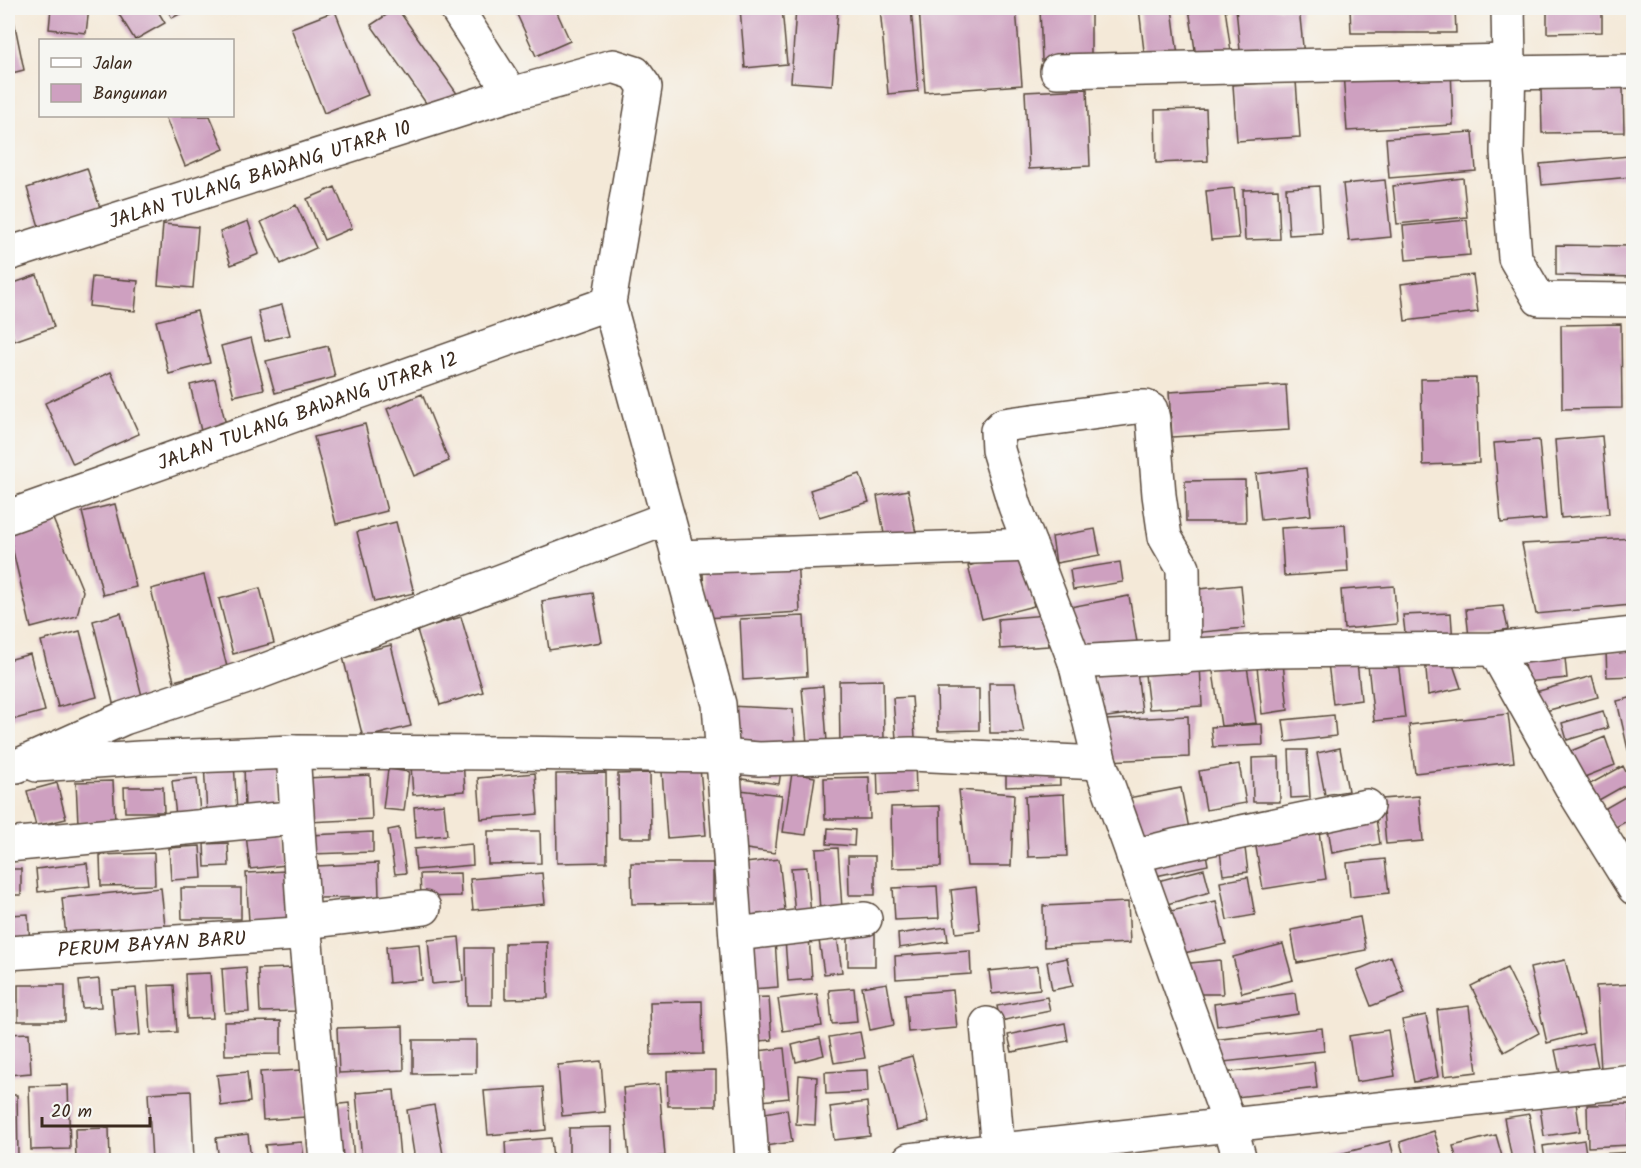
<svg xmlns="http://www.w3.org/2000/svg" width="1641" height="1168" font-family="Kalam,sans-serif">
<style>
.building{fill:#cea0c0}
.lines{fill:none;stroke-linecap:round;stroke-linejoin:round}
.minor-casing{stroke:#57473a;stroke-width:36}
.minor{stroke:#fff;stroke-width:33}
.labels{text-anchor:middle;stroke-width:4.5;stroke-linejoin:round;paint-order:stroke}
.street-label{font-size:20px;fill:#3b2a1e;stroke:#f6f6f2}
</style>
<rect width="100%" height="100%" fill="#f6f6f2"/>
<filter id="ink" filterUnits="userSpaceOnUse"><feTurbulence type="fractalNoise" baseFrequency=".0167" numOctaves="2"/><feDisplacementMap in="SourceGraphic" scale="12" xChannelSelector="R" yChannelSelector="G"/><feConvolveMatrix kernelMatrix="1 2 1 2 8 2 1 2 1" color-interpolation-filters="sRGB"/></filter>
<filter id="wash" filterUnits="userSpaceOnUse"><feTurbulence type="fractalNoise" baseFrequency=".008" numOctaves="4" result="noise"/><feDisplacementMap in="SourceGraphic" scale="24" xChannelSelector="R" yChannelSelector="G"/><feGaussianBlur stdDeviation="1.35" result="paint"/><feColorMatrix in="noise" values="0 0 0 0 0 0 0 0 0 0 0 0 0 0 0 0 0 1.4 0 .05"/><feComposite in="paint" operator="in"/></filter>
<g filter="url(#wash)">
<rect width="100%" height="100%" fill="#f4e9d8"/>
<g id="blocks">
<!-- building -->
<path class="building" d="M51,8H89L86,33L49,29Z
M115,8H156L165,23L135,40Z
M166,8H191L172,18Z
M397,8L458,95L433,113L371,25Z
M514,8H555L570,41L536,56Z
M740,8H782L787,64L745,68Z
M796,8H838L832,85L791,82Z
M880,8H911L918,91L888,94Z
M919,8H1016L1022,85L925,92Z
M1040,8H1091V59L1073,62L1042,61Z
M1139,8H1172L1178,56L1145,60Z
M1189,8H1225L1231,52L1196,57Z
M1236,8H1299L1304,56L1241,61Z
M1350,8H1455L1456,33H1351Z
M1547,8H1602V32L1547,33Z
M12,11L24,70L8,74V12Z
M335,11L368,95L324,113L291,28Z
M1451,67L1453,125L1347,131L1343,72Z
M1296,81L1300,137L1237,141L1233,85Z
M1623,87L1624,132L1542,133L1541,89Z
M1087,89L1090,166L1029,169L1025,92Z
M1206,109L1208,161L1156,163L1155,110Z
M165,116H210L224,149L185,166Z
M1473,132L1476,171L1389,178L1386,138Z
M1629,156L1631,177L1542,185L1540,164Z
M87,168L102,214L41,233L27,188Z
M1463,178L1467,217L1397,224L1393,186Z
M1385,180L1391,237L1349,241L1343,184Z
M1319,186L1322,233L1289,235L1286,188Z
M335,187L352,228L324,240L307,199Z
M1234,188L1239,238L1211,240L1206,191Z
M1278,189L1280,239L1245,240L1243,190Z
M296,205L316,248L281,264L261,222Z
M1467,220L1470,255L1406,260L1403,226Z
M248,221L259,254L231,265L220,232Z
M163,224L198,227L193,288L158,285Z
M1556,245L1634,246V277L1556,275Z
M37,275L54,327L14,341L8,323V285Z
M1473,275L1478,312L1405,321L1401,284Z
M92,277L138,281L135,311L89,306Z
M282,305L290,335L265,341L258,311Z
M197,311L210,363L169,374L156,321Z
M1621,324L1622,408L1562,409L1561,325Z
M251,338L264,389L234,396L221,346Z
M328,346L335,377L275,393L266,361Z
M111,372L139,434L73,464L45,403Z
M1476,378L1479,463L1423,465L1421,379Z
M215,379L226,425L201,431L190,385Z
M1286,385L1289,430L1172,437L1169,392Z
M422,394L449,461L414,476L387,409Z
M365,424L387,511L336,524L314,437Z
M1602,436L1609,514L1561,518L1555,440Z
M1539,440L1546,519L1501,523L1494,443Z
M1306,468L1311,515L1261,520L1256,474Z
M860,474L869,502L819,517L810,490Z
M1245,480L1246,522H1186L1185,481Z
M908,490L916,534L885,539L877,496Z
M115,504L136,587L103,595L82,512Z
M53,519L83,591L77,616L31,628L8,530Z
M396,522L414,593L374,602L357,532Z
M1345,525L1348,572L1284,576L1281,528Z
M1095,529L1100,555L1056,563L1052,537Z
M1634,538L1631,605L1536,614L1522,544Z
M1021,552L1034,606L982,619L968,566Z
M797,555L800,612L706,618L702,560Z
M1120,562L1123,582L1073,590L1070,570Z
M204,575L227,667L174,681L151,589Z
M1241,585L1245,628L1192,633L1188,590Z
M1394,586L1397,624L1344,629L1341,590Z
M260,588L274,643L233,654L219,599Z
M8,591L14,612L8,614Z
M593,593L602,642L549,650L542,601Z
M1129,596L1137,642L1073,649L1070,607Z
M1503,606L1508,629L1469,637L1466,609Z
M121,613L143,700L114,707L93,621Z
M1451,613L1453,644L1406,641L1403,615Z
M1046,615L1049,646L1000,649L998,619Z
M804,616L807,676L743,680L740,619Z
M461,617L483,692L440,705L417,630Z
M80,631L97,697L58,707L41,641Z
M391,645L411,726L363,738L343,657Z
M1564,648L1567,678L1526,682L1523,651Z
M1634,650V676L1607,677L1606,651Z
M1356,652L1361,700L1333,704L1327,655Z
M1449,653L1461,688L1428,695L1425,656Z
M30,654L45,711L8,721V660Z
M1245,654L1256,723L1221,726L1211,658Z
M1282,654L1288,710L1262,714L1256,657Z
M1398,661L1405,718L1374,721L1368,665Z
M1136,663L1142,712L1101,718L1094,671Z
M1200,664L1202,706L1149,709L1144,666Z
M1592,676L1598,697L1538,713L1532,693Z
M883,680L884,743L840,744L839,681Z
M989,683H1015L1024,733H990Z
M823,686L827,742L807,743L802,688Z
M937,689H979V730L938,731Z
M912,697L915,737L896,739L893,698Z
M1634,697V749L1628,750L1617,701Z
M728,706L793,709L796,748H728Z
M1603,711L1608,728L1567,740L1562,723Z
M1508,714L1514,762L1415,773L1409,725Z
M1334,715L1336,736L1286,742L1283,720Z
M1188,716L1189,757L1108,761L1106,720Z
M1262,724L1263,745L1213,747L1211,727Z
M1605,737L1615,765L1582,778L1571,751Z
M1340,748L1348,791L1325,795L1317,753Z
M1289,750H1307L1310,797L1291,798Z
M1279,757L1280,802H1253L1252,758Z
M279,759L280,812H245L244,760Z
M463,760L465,791L413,795L411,765Z
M915,761L916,792L878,795L877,762Z
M234,763L237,811L207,813L204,765Z
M1059,763L1060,785L1006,787V765Z
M737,764L781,770L779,784L735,778Z
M1239,764L1246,803L1206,810L1199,771Z
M1623,766L1631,782L1599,800L1590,784Z
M700,768L706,835L667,838L662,772Z
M388,769L409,772L404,811L383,809Z
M535,773L538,814L481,819L478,778Z
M606,773L607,862L557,863L556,774Z
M650,773L651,838H619L618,774Z
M792,773L815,777L806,835L783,832Z
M370,775L372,819L308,822L306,778Z
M869,777L870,819H825L824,778Z
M197,778L200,813L176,816L172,781Z
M113,781L115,821L78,823L76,782Z
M57,783L66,819L36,826L27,791Z
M124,787H163L164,812H125Z
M1181,788L1190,834L1136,844L1128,798Z
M740,790L782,795L775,853L733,847Z
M959,790L1014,794L1011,866H967Z
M1632,793L1634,817L1614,828L1604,809Z
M1064,794L1067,856L1028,857L1025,796Z
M1419,796L1423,841L1386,844L1382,799Z
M444,804L447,835L416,838L414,807Z
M940,806L941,867L892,868L891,807Z
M1375,813L1380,844L1332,853L1327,821Z
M1318,825L1326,879L1263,889L1254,835Z
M399,828L406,873L395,874L388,830Z
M828,828L855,830L854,846L827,844Z
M282,831L286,865L250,869L246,835Z
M488,831H540L541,863L488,864Z
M373,832V852L310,854V835Z
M1244,840L1248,872L1223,875L1219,843Z
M228,843L229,866L205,867L204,844Z
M472,844L473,865L416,870L414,849Z
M200,846L202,878L171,880L169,848Z
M838,848L842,909L820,911L816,849Z
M1205,848L1208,865L1151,877L1147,859Z
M154,853L155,885L101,886L100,855Z
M848,856H875V895H849Z
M779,859L785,911L743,916L737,864Z
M1385,859L1389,893L1350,897L1347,863Z
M87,863L90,886L38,892L36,869Z
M378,863L379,897L319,898L317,866Z
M631,863H713V903L632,904Z
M807,867L811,915L795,917L791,868Z
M8,869H21V895H8Z
M1204,869L1210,892L1160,906L1154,882Z
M287,871L289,918L249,921L246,873Z
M460,873L461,896L421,897L420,874Z
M542,873L545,904L473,910L470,879Z
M1248,877L1255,915L1227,920L1220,882Z
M937,886L939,918L895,920L893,888Z
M976,887L980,930L956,933L951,890Z
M161,888L165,926L66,936L62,898Z
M181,888H241V919H182Z
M1216,901L1226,944L1179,954L1171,911Z
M1128,902L1130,943L1044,947L1043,906Z
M28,914L30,944L8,946V915Z
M1360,917L1366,950L1297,963L1291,930Z
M848,925H875V966H848Z
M946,927L948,941L899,948L898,934Z
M459,937L463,981L432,984L428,940Z
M809,937L812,979L788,981L785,939Z
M837,937L842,972L824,974L819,940Z
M775,939L778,987L751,989L748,940Z
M547,942L548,998L505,999V943Z
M419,944L422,980L389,983L386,947Z
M1283,944L1293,980L1242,993L1233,957Z
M466,948H492V1005H467Z
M970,951L971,974L896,979L895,956Z
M1391,956L1405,993L1371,1006L1357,970Z
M1067,958L1073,986L1052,990L1047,962Z
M1220,960L1223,994H1193L1181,964Z
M1565,960L1584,1033L1547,1043L1530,968Z
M1038,966L1040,989L992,994L989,971Z
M246,967L249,1012L225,1013L222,969Z
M293,968L295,1011L260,1012L258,969Z
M1507,968L1539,1033L1504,1052L1471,986Z
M210,973L213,1018L187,1019L185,974Z
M99,979L101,1007L82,1008L79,981Z
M887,983L894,1025L870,1030L862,987Z
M1634,984V1068L1601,1070L1596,986Z
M18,985H65V1021H18Z
M174,985L177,1032L151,1033L148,986Z
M136,988L140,1035L116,1037L112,990Z
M854,988L857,1022L832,1024L829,990Z
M953,990L957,1028L908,1032L905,994Z
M1295,993L1298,1014L1217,1026L1214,1004Z
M817,994L822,1026L783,1031L778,999Z
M769,997L772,1040L746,1042L743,998Z
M1047,997L1050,1011L1000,1021L997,1006Z
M702,1001L703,1054L651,1055L650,1002Z
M1469,1006L1477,1072L1444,1076L1437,1010Z
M1426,1015L1438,1077L1414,1082L1402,1020Z
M281,1021V1054L225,1055L224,1022Z
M1065,1023L1068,1041L1012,1052L1008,1035Z
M403,1026L404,1070L339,1073L337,1028Z
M1322,1028L1324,1051L1214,1063L1212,1040Z
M1388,1030L1395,1076L1356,1082L1349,1036Z
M860,1032L865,1058L834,1063L829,1037Z
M29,1033L31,1073L8,1075V1034Z
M820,1038L824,1055L796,1062L792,1045Z
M413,1040H476V1073L413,1074Z
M1593,1043L1598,1067L1560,1074L1555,1050Z
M784,1048L789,1098L762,1101L757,1051Z
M912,1056L929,1122L896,1130L880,1065Z
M601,1061L605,1112L562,1116L558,1065Z
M1314,1062L1317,1088L1227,1098L1224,1073Z
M303,1070L305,1117L263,1120L260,1072Z
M716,1070V1106H668L667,1071Z
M867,1070L868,1092L826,1094L825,1072Z
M247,1072L250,1102L221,1106L217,1075Z
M799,1075L817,1077L815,1125L796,1124Z
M659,1084L665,1156L629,1159L623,1088Z
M68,1085L70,1149L31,1150L29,1086Z
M543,1087L546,1130L488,1135L484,1091Z
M394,1090L400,1158L362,1160L356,1093Z
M191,1091L194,1160H152L148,1093Z
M8,1095H17L18,1157H8Z
M867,1102L870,1136L834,1140L830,1107Z
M1576,1102L1580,1131L1544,1136L1540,1107Z
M349,1103L354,1160H337L332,1105Z
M1630,1104L1631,1145L1588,1147L1587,1105Z
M434,1105L444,1160H415L407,1110Z
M787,1109L792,1142L765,1146L759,1114Z
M1529,1114L1537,1160H1512L1504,1118Z
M612,1127V1160H569V1128Z
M109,1128L110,1160H76L75,1129Z
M1434,1131L1443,1160H1405L1400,1142Z
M248,1134L251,1160H219L216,1138Z
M1496,1135L1503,1160H1457L1453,1146Z
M551,1138L553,1160H506L505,1142Z
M1584,1140L1587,1160H1545L1543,1146Z
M1390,1141L1395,1160H1329L1328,1157Z
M302,1142L304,1160H267L265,1145Z
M1634,1152V1160H1599V1154Z"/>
</g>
</g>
<g filter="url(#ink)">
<use href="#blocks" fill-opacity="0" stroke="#57473a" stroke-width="1.5"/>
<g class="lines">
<defs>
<g id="minor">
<path d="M456,8L511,94"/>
<path d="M1508,8L1509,61L1507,153L1515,258L1539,299L1634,300"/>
<path d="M1057,71L1509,61"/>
<path d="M1509,73L1634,71"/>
<path id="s1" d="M8,254L511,94L613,66L635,73L645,87L609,303L668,518L244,678L124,718L17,766"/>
<path id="s2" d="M8,517L609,303"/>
<path d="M668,518L719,704L752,1160"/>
<path d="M678,557L1030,545"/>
<path d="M1494,649L1573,790L1634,888"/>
<path d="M1184,657L1183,568L1165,537L1159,495L1153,419L1151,410L1146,407H1136L1003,425L997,431L998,450L1015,506L1075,662L1100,763L1230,1125L1240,1160"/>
<path d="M1075,662L1266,651L1494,649L1634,634"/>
<path d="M37,765L140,758L293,752"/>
<path d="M8,845L290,818"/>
<path d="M1133,856L1174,846L1367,806"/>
<path d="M304,922L424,908"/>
<path d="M736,934L865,919"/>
<path id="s3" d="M8,953L297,934"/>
<path d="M987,1024L998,1151"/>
<path d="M326,1160L304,922L293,752L508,753L721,756L759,759L911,754L1100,763"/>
<path d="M909,1160L1634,1081"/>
</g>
</defs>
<!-- minor casing -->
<use href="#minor" class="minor-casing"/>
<!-- minor -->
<use href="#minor" class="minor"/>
</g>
</g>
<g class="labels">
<!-- street labels -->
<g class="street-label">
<text dy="7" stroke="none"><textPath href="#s1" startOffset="264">JALAN TULANG BAWANG UTARA 10</textPath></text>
<text dy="7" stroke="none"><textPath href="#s2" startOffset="318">JALAN TULANG BAWANG UTARA 12</textPath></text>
<text dy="7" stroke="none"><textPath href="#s3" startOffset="144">PERUM BAYAN BARU</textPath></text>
</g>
</g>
<!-- margin -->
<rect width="1641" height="1168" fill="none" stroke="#f6f6f2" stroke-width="30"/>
<!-- legend -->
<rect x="39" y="39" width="195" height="78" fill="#f6f6f2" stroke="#aba49d" stroke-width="1.5"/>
<rect x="51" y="58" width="30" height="9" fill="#ffffff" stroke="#aba49d" stroke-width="1.5"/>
<text x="93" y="69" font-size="18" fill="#3b2a1e">Jalan</text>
<rect x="51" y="84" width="30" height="18" fill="#cea0c0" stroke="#aba49d" stroke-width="1.5"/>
<text x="93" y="99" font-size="18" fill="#3b2a1e">Bangunan</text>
<!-- scale -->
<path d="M42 1117v9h108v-9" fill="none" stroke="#3b2a1e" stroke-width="3"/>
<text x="51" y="1117" font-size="18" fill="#3b2a1e" stroke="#f6f6f2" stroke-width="4.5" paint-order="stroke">20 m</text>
</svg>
